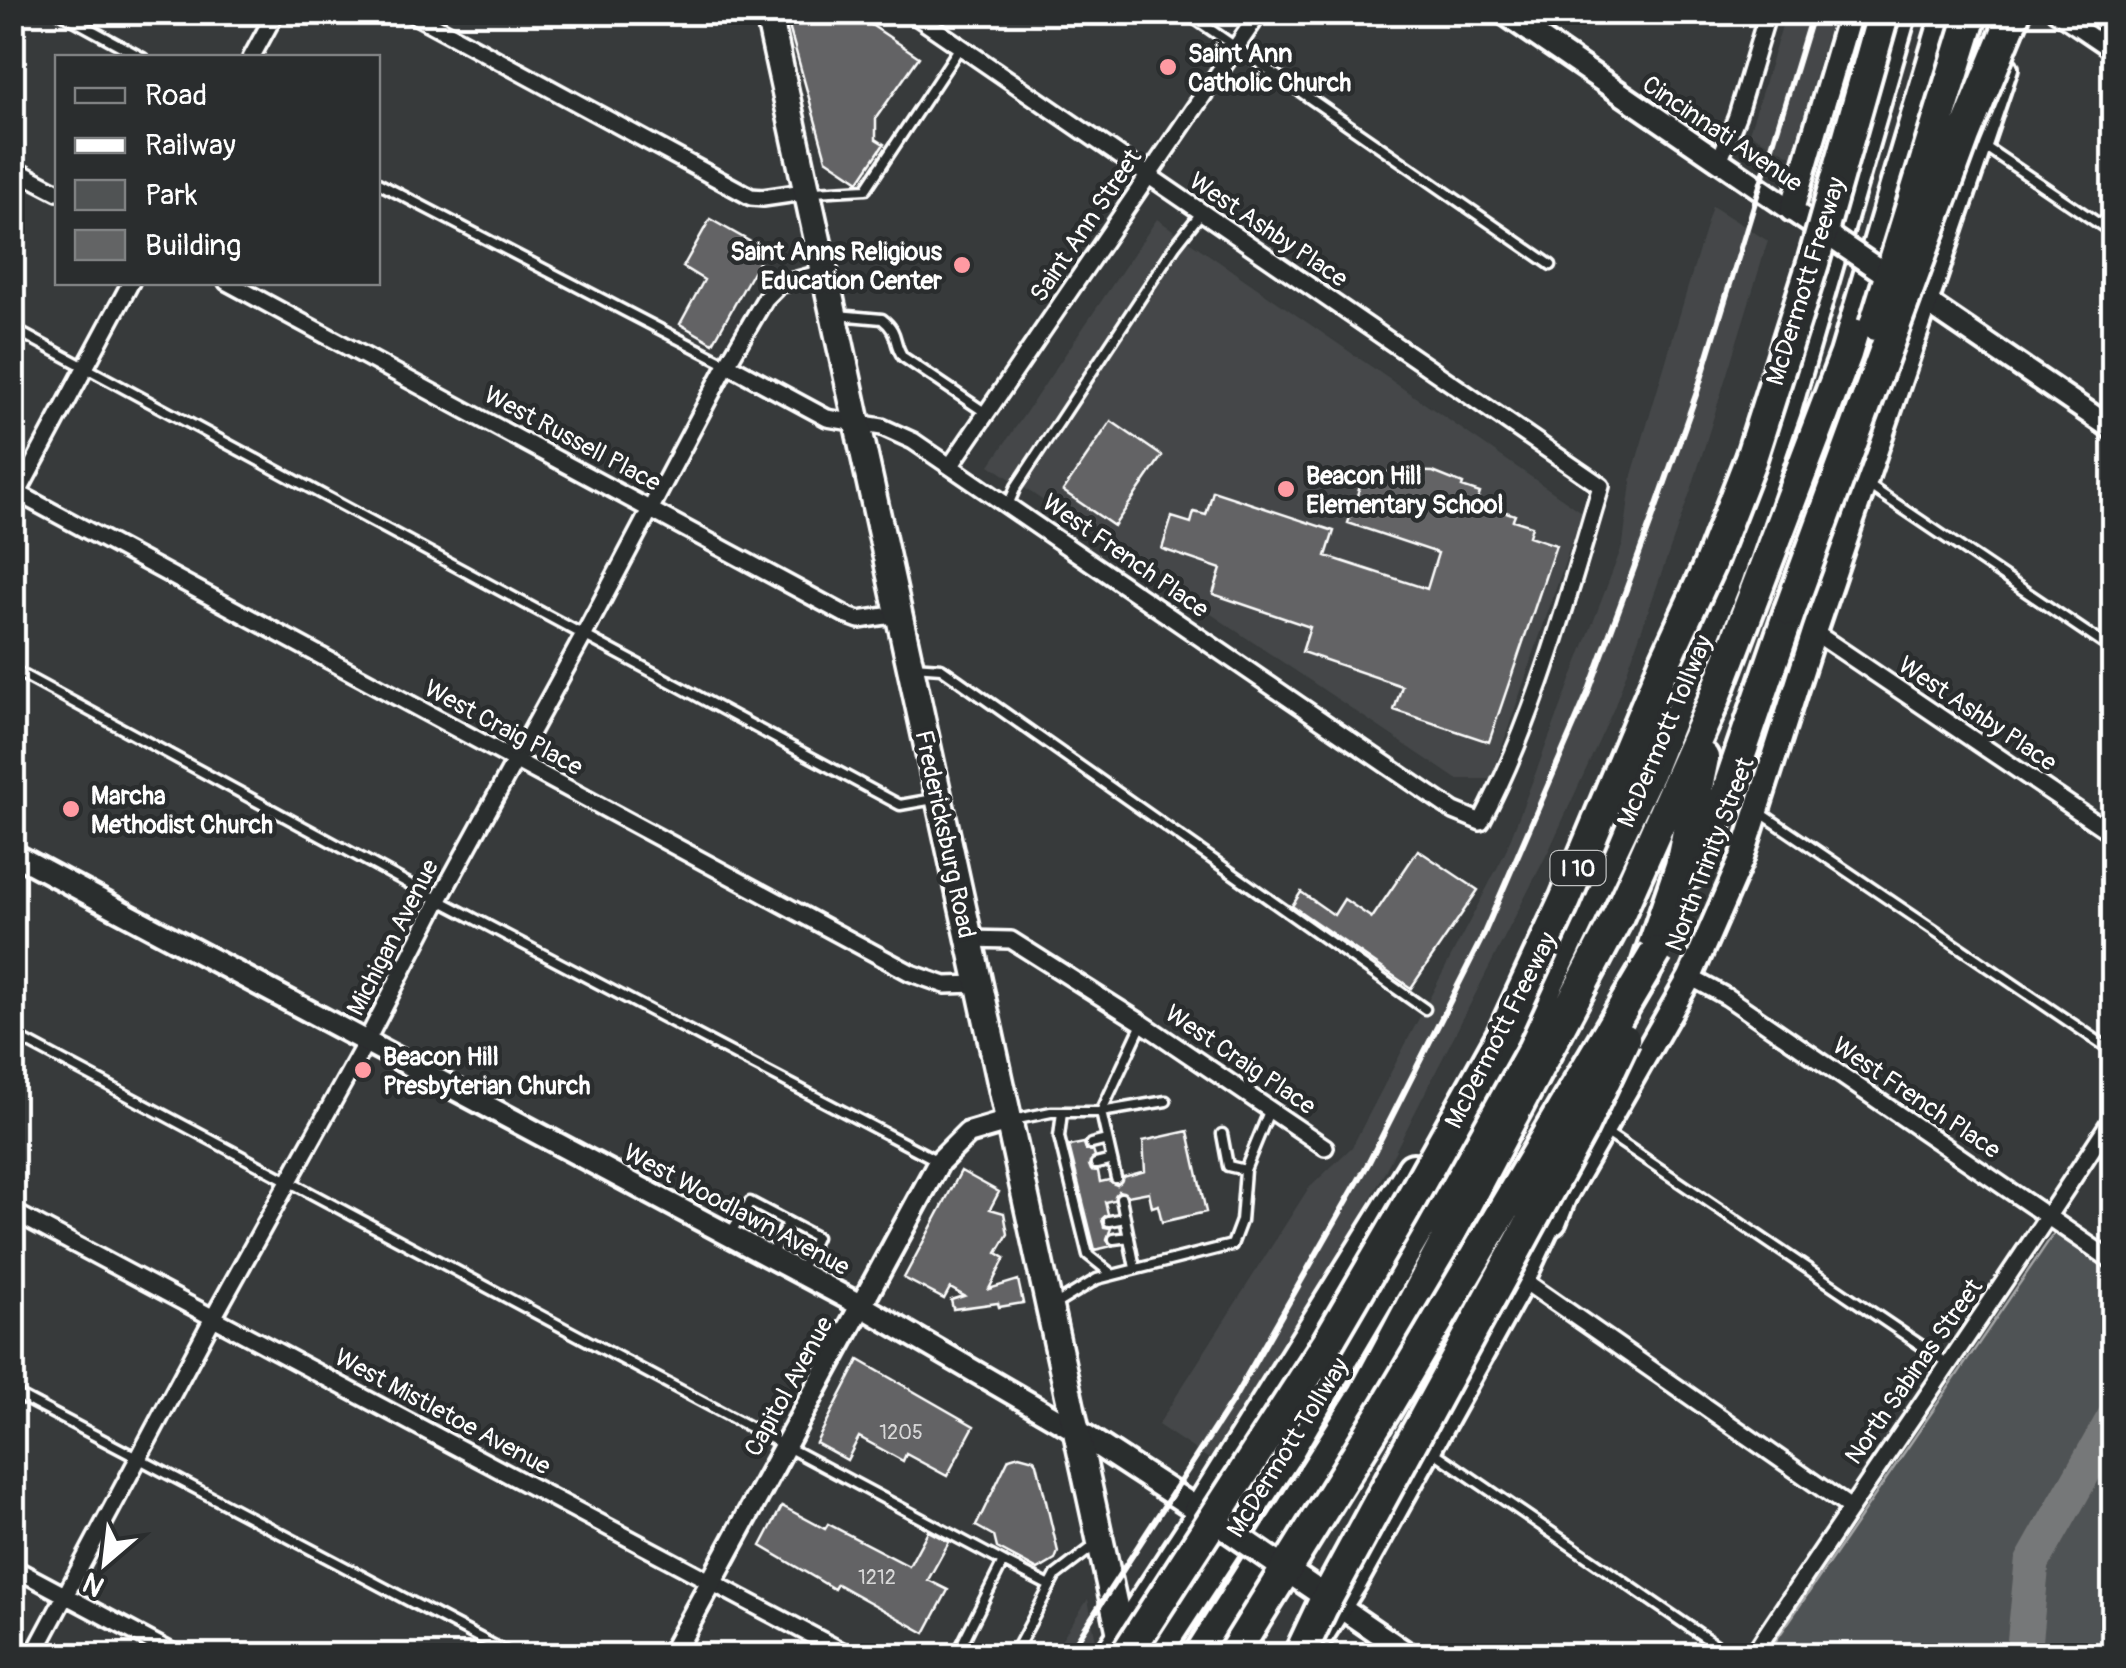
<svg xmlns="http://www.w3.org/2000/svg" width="2126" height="1668" font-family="Pangolin,sans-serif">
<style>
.built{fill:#444748}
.green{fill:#505354;stroke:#a8a9aa;stroke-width:2.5}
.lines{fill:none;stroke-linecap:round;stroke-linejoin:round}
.river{stroke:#767879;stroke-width:35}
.building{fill:#636465;stroke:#fff;stroke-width:2.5}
.service-casing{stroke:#fff;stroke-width:15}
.minor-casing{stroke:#fff;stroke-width:22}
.tertiary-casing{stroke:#fff;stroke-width:28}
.secondary-casing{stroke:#fff;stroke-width:30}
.primary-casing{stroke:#fff;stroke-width:32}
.motorway-casing{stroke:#fff;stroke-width:38}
.service{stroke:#2a2d2e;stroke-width:8}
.minor{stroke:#2a2d2e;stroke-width:15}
.tertiary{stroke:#2a2d2e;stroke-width:20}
.secondary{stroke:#2a2d2e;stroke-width:22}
.primary{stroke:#2a2d2e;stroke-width:25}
.motorway{stroke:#2a2d2e;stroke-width:30}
.rail{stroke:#fff;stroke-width:6}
.tertiary-bridge-casing{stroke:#fff;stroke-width:28;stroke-linecap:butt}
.secondary-bridge-casing{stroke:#fff;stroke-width:30;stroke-linecap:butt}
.motorway-bridge-casing{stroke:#fff;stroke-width:38;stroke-linecap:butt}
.tertiary-bridge{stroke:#2a2d2e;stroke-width:20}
.secondary-bridge{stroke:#2a2d2e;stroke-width:22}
.motorway-bridge{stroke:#2a2d2e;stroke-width:30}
.poi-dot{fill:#ff9aa2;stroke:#2a2d2e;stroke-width:4}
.labels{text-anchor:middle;stroke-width:9;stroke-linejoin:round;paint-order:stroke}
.number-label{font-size:20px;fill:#d8d8d8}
.shield{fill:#2a2d2e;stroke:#bfc0c0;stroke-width:2.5}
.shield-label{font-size:22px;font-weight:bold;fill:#fff}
.poi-label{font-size:25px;font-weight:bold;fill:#fff;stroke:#2a2d2e;text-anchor:start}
.street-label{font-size:25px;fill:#fff;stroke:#2a2d2e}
</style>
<rect width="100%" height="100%" fill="#373a3b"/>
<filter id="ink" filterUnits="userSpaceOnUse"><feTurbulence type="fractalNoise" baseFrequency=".01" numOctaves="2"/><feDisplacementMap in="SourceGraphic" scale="20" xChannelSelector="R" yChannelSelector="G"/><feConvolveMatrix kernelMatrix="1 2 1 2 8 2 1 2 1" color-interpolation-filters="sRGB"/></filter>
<g filter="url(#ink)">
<!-- built -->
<path class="built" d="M1786,13H1833L1792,156L1749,133Z
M1712,206L1768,241L1693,484L1614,708L1550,848L1356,1228L1291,1344L1212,1461L1158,1425L1308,1189L1352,1147L1505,853L1623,544L1632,475Z
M1157,219L1582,512L1491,779H1456L990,465Z
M1088,1599L1096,1641L1087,1655H1051Z"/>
<!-- green -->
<path class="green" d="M2054,1233L2113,1273L2114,1600L2104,1615L2102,1655H1766Z"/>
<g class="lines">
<!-- river -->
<path class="river" d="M2023,1656L2032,1563L2114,1418"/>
</g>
<!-- building -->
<path class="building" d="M785,12H852L919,57L876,118V139L884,144L859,181L826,159Z
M710,219L765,250L713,343L680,324L704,280L683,267Z
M1111,421L1162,456L1114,526L1063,491Z
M1400,471L1433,472L1463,484L1462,487L1480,493L1477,502L1515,515L1513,520L1532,526L1529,536L1556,545L1489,742L1394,710L1402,686L1302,652L1310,627L1213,594L1221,569L1162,549L1172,517L1191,523L1194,512L1206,515L1213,491L1334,531L1326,556L1427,589L1438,553L1348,523L1364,474Z
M1418,850L1478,890L1411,988L1292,906L1301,892L1334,915L1344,899L1372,918Z
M1188,1131L1206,1212L1162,1222L1158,1205L1152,1207L1149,1192L1128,1196L1119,1191L1114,1200L1105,1202L1108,1214L1102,1219L1104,1227L1111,1228L1107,1239L1112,1246L1095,1250L1069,1146L1084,1143L1086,1150L1093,1151L1095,1157L1089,1165L1091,1170L1098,1171L1100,1182L1109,1180L1117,1185L1123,1177L1145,1171L1143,1141Z
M961,1171L999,1192L990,1209L1004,1213L1008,1234L997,1253L1005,1258L989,1289L1018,1280L1023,1303L999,1307L998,1303L953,1309L951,1300L964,1296L950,1288L944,1299L904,1278Z
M859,1360L974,1426L947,1476L906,1454L903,1461L859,1437L847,1460L816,1443Z
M1019,1455L1034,1459L1037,1463L1058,1552L1055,1560L1038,1570L997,1548L994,1536L976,1526L1009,1458Z
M782,1506L825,1529L828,1524L909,1566L928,1531L949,1542L928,1580L948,1590L925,1633L837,1584L834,1589L761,1546Z"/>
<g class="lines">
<defs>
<path id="service" d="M59,12L143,58
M739,12L765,20
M1185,12L1551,265
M1984,146L2114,234
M378,183L727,364
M814,192L866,189L960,47
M837,315L882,319C900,333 892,342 903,357L986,413
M12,328L900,805L934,799
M1868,485L2114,651
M1008,505L1016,487L1175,246L1201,213
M913,666L941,668L1425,1009
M12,669L439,900L936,1160
M1761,813L2114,1052
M12,1034L1003,1562
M1062,1112L1059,1137L1088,1255L1113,1275
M1013,1120L1051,1112H1101L1142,1024
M1607,1133L1950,1365
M1222,1134L1228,1166L1245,1170
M1091,1144L1107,1140
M1096,1164L1112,1160
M1116,1178L1101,1112L1166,1101
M1121,1198L1135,1268
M1109,1221L1125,1218
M729,1235L750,1202L816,1237L801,1269
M1114,1239L1129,1237
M772,1254L788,1222
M1056,1304L1097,1279L1232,1245L1241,1221L1245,1170L1270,1109
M12,1392L514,1656
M1434,1452L1732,1656
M956,1656L1003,1562L1050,1586
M1013,1656L1056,1575L1094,1546"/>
<path id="minor" d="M409,12L751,197L763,198L804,192
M2055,12L2114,52
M251,58L276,12
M1719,161L1737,116L1768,12
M12,168L58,192
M227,282L848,616L859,620L899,614
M727,364L827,418L882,427L913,441L1454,811L1481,822C1536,718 1567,599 1601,486L910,12
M951,465L1260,12
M12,490L911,973L945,985L979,984
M12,504L131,282
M1814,632L2114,835
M969,939L1011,940L1142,1023L1325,1147
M1690,977L1727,997L2114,1262
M12,1211L851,1656
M1523,1280L1849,1507
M12,1567L179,1656
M33,1656L213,1318L366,1042L439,900L585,633L727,364L765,299L779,285L822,273
M1752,1656C1871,1474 1997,1298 2114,1115"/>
<path id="tertiary" d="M1502,12L1819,229
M1916,295L2114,430
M12,853L862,1306L1077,1431
M1341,1608L1411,1656
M671,1656L939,1162L968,1133L1009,1121"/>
<path id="secondary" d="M1792,210L1850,12
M1077,1431L1212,1519
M1313,1649L1355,1583L1523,1280L1551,1220L1690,977L1742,858L1814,632L2006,68
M1105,1656L1199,1512"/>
<path id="primary" d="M768,12L1120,1632"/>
<path id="motorway" d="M1692,872L1722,807L1790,610
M1644,974L1681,866L1703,758
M1551,1220L1570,1171
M1199,1512L1413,1169
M1153,1656L1287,1452L1486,1114L1649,771L1727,577L1785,410L1901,12
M1199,1656L1365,1394L1618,916L1714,700L1846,354L1948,12"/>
</defs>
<!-- service casing -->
<use href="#service" class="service-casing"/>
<!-- minor casing -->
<use href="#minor" class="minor-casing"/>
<!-- tertiary casing -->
<use href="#tertiary" class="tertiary-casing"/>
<!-- secondary casing -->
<use href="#secondary" class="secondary-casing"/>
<!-- primary casing -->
<use href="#primary" class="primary-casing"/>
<!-- motorway casing -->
<use href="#motorway" class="motorway-casing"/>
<!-- service -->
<use href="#service" class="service"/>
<!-- minor -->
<use href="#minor" class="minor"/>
<!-- tertiary -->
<use href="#tertiary" class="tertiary"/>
<!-- secondary -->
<use href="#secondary" class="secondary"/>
<!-- primary -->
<use href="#primary" class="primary"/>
<!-- motorway -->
<use href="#motorway" class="motorway"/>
<!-- rail -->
<path class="rail" d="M1067,1656L1233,1400L1369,1162L1482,938L1588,693L1651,522L1697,392L1813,12"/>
<defs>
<path id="tertiary-bridge" d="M1819,229L1894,280"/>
<path id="secondary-bridge" d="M1212,1519L1323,1595"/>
<path id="motorway-bridge" d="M1875,325L1972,12
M1790,610L1964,136L2015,12
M1125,1656L1328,1342L1402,1215L1503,1034L1565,900L1664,664L1709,566L1751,458L1813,263L1884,12
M1232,1656L1386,1408L1656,952
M1299,1656L1322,1607L1582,1128L1624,1039"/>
</defs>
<!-- tertiary-bridge casing -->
<use href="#tertiary-bridge" class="tertiary-bridge-casing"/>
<!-- secondary-bridge casing -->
<use href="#secondary-bridge" class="secondary-bridge-casing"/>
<!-- motorway-bridge casing -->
<use href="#motorway-bridge" class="motorway-bridge-casing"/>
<!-- tertiary-bridge -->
<use href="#tertiary-bridge" class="tertiary-bridge"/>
<!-- secondary-bridge -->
<use href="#secondary-bridge" class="secondary-bridge"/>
<!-- motorway-bridge -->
<use href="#motorway-bridge" class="motorway-bridge"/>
</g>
</g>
<!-- markers -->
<g class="poi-dot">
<circle cx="1168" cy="67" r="10"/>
<circle cx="962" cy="265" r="10"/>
<circle cx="1286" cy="489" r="10"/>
<circle cx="71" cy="809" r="10"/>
<circle cx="363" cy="1070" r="10"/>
</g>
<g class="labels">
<!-- number labels -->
<g class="number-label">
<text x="901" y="1439">1205</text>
<text x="877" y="1584">1212</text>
</g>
<!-- shield labels -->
<rect class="shield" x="1550.5" y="851" width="55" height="34" rx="8"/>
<g class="shield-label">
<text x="1578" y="876">I 10</text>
</g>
<!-- poi labels -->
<g class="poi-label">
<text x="1188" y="62">Saint Ann<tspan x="1188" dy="29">Catholic Church</tspan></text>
<text x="942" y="260" text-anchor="end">Saint Anns Religious<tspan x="942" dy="29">Education Center</tspan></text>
<text x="1306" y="484">Beacon Hill<tspan x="1306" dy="29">Elementary School</tspan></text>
<text x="91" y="804">Marcha<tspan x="91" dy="29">Methodist Church</tspan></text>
<text x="383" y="1065">Beacon Hill<tspan x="383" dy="29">Presbyterian Church</tspan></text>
</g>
<!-- street labels -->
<g class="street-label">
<text transform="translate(1723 133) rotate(34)" y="9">Cincinnati Avenue</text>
<text transform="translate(1085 225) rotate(-56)" y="9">Saint Ann Street</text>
<text transform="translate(1269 229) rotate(34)" y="9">West Ashby Place</text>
<text transform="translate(1805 281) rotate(-73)" y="9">McDermott Freeway</text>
<text transform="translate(573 438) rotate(28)" y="9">West Russell Place</text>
<text transform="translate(1126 555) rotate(35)" y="9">West French Place</text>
<text transform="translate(1978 713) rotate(34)" y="9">West Ashby Place</text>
<text transform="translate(504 727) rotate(28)" y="9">West Craig Place</text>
<text transform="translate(1664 731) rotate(-67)" y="9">McDermott Tollway</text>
<text transform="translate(946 834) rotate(78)" y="9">Fredericksburg Road</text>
<text transform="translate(1709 854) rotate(-69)" y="9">North Trinity Street</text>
<text transform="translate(392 937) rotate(-63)" y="9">Michigan Avenue</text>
<text transform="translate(1500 1030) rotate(-63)" y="9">McDermott Freeway</text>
<text transform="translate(1241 1059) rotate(34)" y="9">West Craig Place</text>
<text transform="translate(1917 1097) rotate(34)" y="9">West French Place</text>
<text transform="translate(737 1209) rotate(28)" y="9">West Woodlawn Avenue</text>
<text transform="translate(1913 1371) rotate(-55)" y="9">North Sabinas Street</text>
<text transform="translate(788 1386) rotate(-61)" y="9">Capitol Avenue</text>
<text transform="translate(443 1411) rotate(28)" y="9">West Mistletoe Avenue</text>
<text transform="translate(1287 1447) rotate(-58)" y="9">McDermott Tollway</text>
</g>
</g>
<!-- margin -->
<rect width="2126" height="1668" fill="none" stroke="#2a2d2e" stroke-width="50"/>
<rect x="25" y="25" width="2076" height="1618" fill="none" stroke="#fff" stroke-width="4" filter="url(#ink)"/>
<!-- legend -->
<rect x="55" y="55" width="325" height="230" fill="#2a2d2e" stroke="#7f8182" stroke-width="2.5"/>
<rect x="75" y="88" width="50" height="15" fill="#2a2d2e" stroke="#7f8182" stroke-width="2.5"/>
<text x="145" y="105" font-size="30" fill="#ffffff">Road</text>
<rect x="75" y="138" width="50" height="15" fill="#ffffff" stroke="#7f8182" stroke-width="2.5"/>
<text x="145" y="155" font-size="30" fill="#ffffff">Railway</text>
<rect x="75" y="180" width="50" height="30" fill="#505354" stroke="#7f8182" stroke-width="2.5"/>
<text x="145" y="205" font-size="30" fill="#ffffff">Park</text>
<rect x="75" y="230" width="50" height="30" fill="#636465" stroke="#7f8182" stroke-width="2.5"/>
<text x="145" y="255" font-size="30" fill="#ffffff">Building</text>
<!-- north arrow -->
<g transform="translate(105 1563) rotate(208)" stroke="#2a2d2e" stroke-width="8" paint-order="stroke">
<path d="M0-8L18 38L0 25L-18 38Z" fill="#ffffff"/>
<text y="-15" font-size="28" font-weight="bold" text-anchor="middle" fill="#ffffff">N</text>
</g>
</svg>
